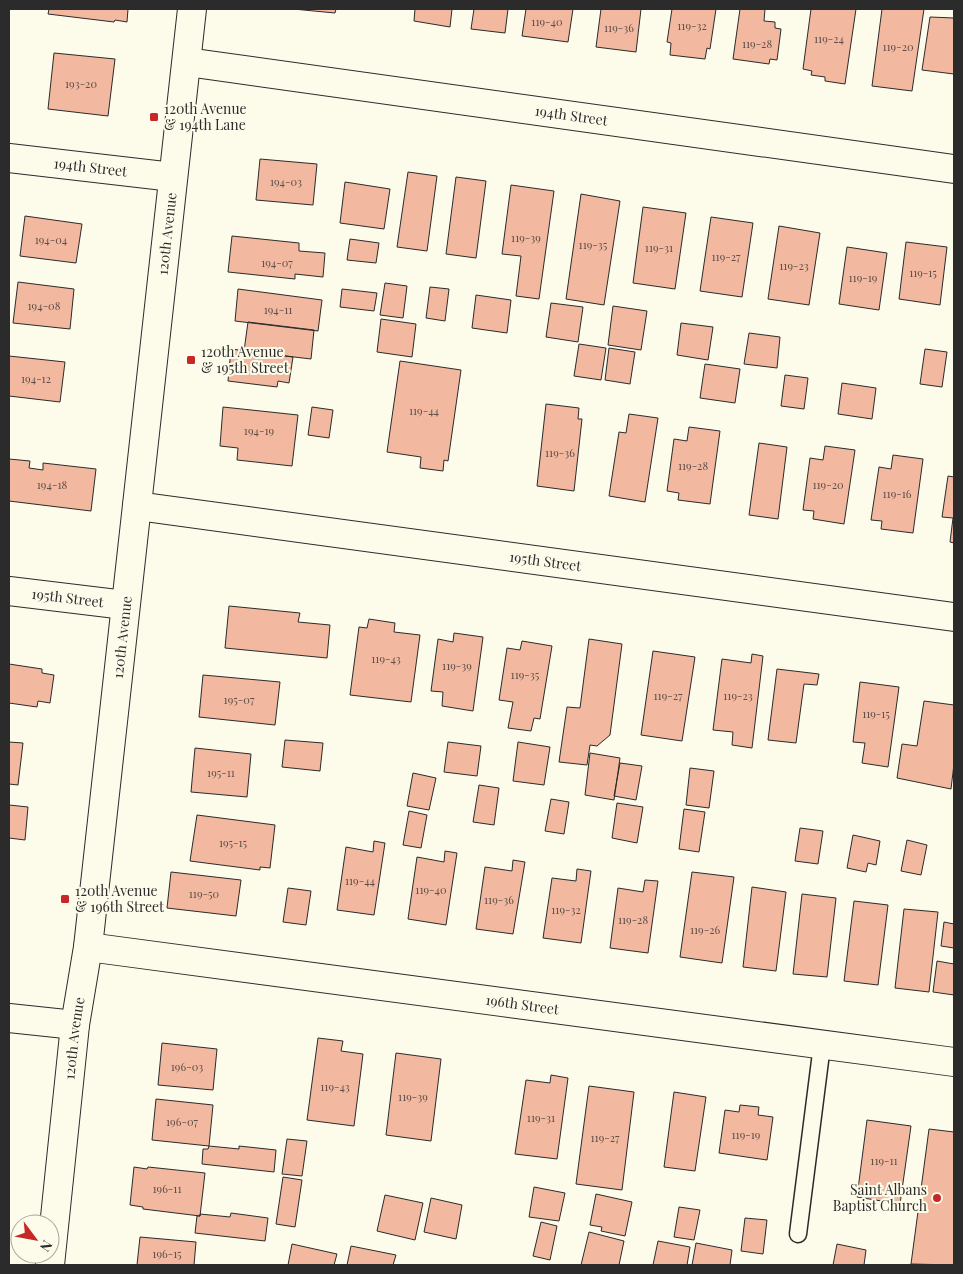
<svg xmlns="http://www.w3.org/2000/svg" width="963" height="1274" font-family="'Playfair Display',serif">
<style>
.building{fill:#f2b8a0;stroke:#2b2b2b}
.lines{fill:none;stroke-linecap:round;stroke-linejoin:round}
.service-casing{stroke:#2b2b2b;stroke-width:19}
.minor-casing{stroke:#2b2b2b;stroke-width:30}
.tertiary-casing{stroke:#2b2b2b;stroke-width:30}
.service{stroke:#fdfbea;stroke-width:16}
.minor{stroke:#fdfbea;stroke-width:28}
.tertiary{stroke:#fdfbea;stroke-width:28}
.poi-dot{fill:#c62828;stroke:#fdfbea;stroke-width:2}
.labels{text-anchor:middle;stroke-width:4;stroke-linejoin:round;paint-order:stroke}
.number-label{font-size:11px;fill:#5d4e48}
.poi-label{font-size:14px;fill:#2b2b2b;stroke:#fdfbea;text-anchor:start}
.street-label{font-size:14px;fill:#2b2b2b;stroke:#fdfbea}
</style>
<rect width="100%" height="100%" fill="#fdfbea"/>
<!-- building -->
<path class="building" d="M49,9H128L127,22L115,20L114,22L48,14Z
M293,9H336L335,13Z
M415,9H452L450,27L414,21Z
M474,9H508L505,33L471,29Z
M526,9H573L568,42L522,36Z
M601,9H641L636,52L596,47Z
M672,9H716L710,49L707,48L705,59L670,55L671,43L667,42Z
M740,9H765L764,21L775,22V28L781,29L777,60L770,59L769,64L733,59Z
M811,9H856L845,84L825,81V77L811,75L812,71L803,69Z
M882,9H924L912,91L872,86Z
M930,17L954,18V74L922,70Z
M54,53L115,59L108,116L48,109Z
M260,159L317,164L313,205L256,200Z
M408,172L437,176L427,251L397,247Z
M456,177L486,181L476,258L446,254Z
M345,182L390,189L384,229L340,223Z
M511,185L554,191L539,299L516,296L521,256L502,254Z
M581,194L620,201L604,305L566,299Z
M643,207L686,213L675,289L633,283Z
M25,216L82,224L76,263L20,256Z
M711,217L753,223L742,297L700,291Z
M779,226L820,233L809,305L768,299Z
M232,236L299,243V251L325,253L323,277L295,274V279L228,272Z
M350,239L379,243L376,263L347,260Z
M906,242L947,247L940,305L899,299Z
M847,247L887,253L879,310L839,304Z
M18,282L74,289L70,329L13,323Z
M385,283L407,286L403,318L380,315Z
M430,287L449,289L445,321L426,318Z
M238,289L322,300L318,331L235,321Z
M342,289L377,293L374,311L340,307Z
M476,295L511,300L507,333L472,328Z
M551,303L583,307L578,342L546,337Z
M613,306L647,311L641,350L608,345Z
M381,319L416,324L412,357L377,352Z
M248,322L314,330L311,359L244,351Z
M681,323L713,327L708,360L677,355Z
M749,333L780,337L777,368L744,364Z
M579,344L606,348L601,380L574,376Z
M609,348L635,352L630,384L605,380Z
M231,349L293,357L289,383L278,381L277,387L228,381Z
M925,349L947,352L942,387L920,384Z
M9,356L65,362L60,402L9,396Z
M400,361L461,370L448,461L444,460L443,471L420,468L421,457L387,452Z
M705,364L740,369L735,403L700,398Z
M785,375L808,378L804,409L781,406Z
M842,383L876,388L872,419L838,414Z
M546,404L579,408L578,419H582L574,491L537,486Z
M223,407L298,415L292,466L237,460L238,448L220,446Z
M312,407L333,410L329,438L308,435Z
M629,414L658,418L645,502L609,496L619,432L626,433Z
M689,427L720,431L710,504L678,500L679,493L667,491L674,439L687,441Z
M759,443L787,447L778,519L749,515Z
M825,446L855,450L844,524L813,519L814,511L803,510L810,458L823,460Z
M893,455L923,459L913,533L881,529L882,521L871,520L879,467L891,469Z
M9,459L30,461L29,468L43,470V463L96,469L91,511L9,501Z
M948,476L954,477V543L950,542L953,518L942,517Z
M229,606L300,613L298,622L330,625L327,658L225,648Z
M369,619L395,623L394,632L420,635L411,702L350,695L359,627L367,628Z
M454,633L483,637L473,711L442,706L443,692L431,691L438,639L453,642Z
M589,639L622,644L610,735L597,746L590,745L587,765L559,762L567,707L580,708Z
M522,641L552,646L540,719L534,718L531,731L508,728L513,702L499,700L507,648L520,650Z
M653,651L695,657L682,741L641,735Z
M752,654L763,656L752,748L732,745L733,732L713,730L722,659L751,663Z
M9,664L42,669V673L54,675L50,703L38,701L37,707L9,703Z
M777,669L819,674L817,685L804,684L796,743L768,740Z
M203,675L280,682L275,725L199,717Z
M860,682L899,687L888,767L862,763L865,743L853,742Z
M924,701L954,705V764L951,789L897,778L902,744L917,746Z
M285,740L323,743L320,771L282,767Z
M9,742L23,743L18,785L9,784Z
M448,742L481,746L477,776L444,772Z
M518,742L550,747L544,785L513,781Z
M195,748L251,754L247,797L191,792Z
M590,753L620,758L614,800L585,795Z
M620,763L642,766L636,800L614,796Z
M690,768L714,771L709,808L686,805Z
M413,773L436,778L429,810L407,806Z
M479,785L499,788L494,825L473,822Z
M551,799L569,802L564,834L545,831Z
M617,803L643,807L637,843L612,838Z
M9,805L28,807L25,840L9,838Z
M684,809L705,812L699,852L679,849Z
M409,811L427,815L421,848L403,845Z
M197,815L275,825L270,868L260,867V870L190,861Z
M800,828L823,831L818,864L795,861Z
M853,835L880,841L876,865L868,863L866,872L847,868Z
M907,840L927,845L921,875L901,871Z
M374,841L385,843L374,915L337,910L346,847L373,852Z
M445,851L457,853L446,925L408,919L417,857L444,862Z
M513,860L525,862L513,934L476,929L485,867L512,871Z
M577,869L591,871L581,943L543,938L552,878L576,881Z
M171,872L241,880L236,916L167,908Z
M692,872L734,877L722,963L680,957Z
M645,880L658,881L648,953L610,948L618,888L643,892Z
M752,887L786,892L776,971L743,967Z
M288,888L311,891L306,925L283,922Z
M802,894L836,898L827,977L793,974Z
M854,901L888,905L878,985L844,981Z
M904,909L938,912L929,992L895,988Z
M944,922L954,924V948L941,946Z
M937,961L954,964V995L933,992Z
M318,1038L343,1041L341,1051L363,1054L354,1126L307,1120Z
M162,1043L217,1049L213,1090L158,1085Z
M396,1053L441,1059L431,1141L386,1135Z
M551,1075L568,1078L557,1159L515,1154L526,1080L550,1083Z
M589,1086L634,1092L622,1190L576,1184Z
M674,1092L706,1097L695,1171L664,1167Z
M156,1099L213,1105L209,1146L152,1140Z
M740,1105L759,1107L758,1115L773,1117L767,1160L719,1153L725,1110L739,1112Z
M867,1120L911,1126L900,1204L857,1197Z
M929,1129L954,1132V1265L911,1264Z
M287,1139L307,1141L302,1176L282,1174Z
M209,1146L239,1149V1146L276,1150L274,1172L202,1164L203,1149H208Z
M134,1167L147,1169L148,1167L205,1173L200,1216L143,1209V1207L130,1205Z
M283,1177L302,1180L295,1227L276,1224Z
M534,1187L565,1193L559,1221L529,1217Z
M596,1194L632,1202L625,1236L601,1231L602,1227L590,1225Z
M385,1195L423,1203L415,1240L377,1231Z
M431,1198L462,1205L456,1239L424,1232Z
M679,1207L700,1210L694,1240L674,1237Z
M231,1213L268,1218L265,1241L195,1233L197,1216H200V1214L230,1217Z
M745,1218L767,1220L763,1254L741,1251Z
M541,1222L557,1226L550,1260L533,1256Z
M589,1232L624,1241L619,1265H581Z
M140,1237L196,1242L194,1265H137Z
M658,1241L690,1247L687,1265H653Z
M696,1243L732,1250L730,1265H692Z
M292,1244L337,1254L334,1265H288Z
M837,1244L866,1250L864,1265H833Z
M351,1246L396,1255L393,1265H347Z"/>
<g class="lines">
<defs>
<path id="service" d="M798,1234L822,1045"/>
<g id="minor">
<path id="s1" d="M187,62L954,169"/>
<path id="s2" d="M9,158L173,177"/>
<path id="s3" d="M137,506L954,617"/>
<path id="s4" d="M9,591L125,605"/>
<path id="s5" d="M88,947L954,1062"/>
<path d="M9,1018L75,1025"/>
</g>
<g id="tertiary">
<path id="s6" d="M50,1265L75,1025L88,947L192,9"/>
</g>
</defs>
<!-- service casing -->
<use href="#service" class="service-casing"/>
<!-- minor casing -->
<use href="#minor" class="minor-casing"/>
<!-- tertiary casing -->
<use href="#tertiary" class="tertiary-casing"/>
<!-- service -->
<use href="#service" class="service"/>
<!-- minor -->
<use href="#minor" class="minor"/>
<!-- tertiary -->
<use href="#tertiary" class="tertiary"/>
</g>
<!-- markers -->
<g class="poi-dot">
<rect x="149" y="112" width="10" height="10" rx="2.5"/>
<rect x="186" y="355" width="10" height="10" rx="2.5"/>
<rect x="60" y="894" width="10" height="10" rx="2.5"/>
<circle cx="937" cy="1198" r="5"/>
</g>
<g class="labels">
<!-- number labels -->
<g class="number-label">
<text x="547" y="26">119-40</text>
<text x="692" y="30">119-32</text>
<text x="619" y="32">119-36</text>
<text x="829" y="43">119-24</text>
<text x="757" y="48">119-28</text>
<text x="898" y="51">119-20</text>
<text x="81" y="88">193-20</text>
<text x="286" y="186">194-03</text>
<text x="526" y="242">119-39</text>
<text x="51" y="244">194-04</text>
<text x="593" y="249">119-35</text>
<text x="659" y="252">119-31</text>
<text x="726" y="261">119-27</text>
<text x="277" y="267">194-07</text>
<text x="794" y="270">119-23</text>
<text x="923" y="277">119-15</text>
<text x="863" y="282">119-19</text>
<text x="44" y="310">194-08</text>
<text x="278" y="314">194-11</text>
<text x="36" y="383">194-12</text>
<text x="424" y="415">119-44</text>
<text x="259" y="435">194-19</text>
<text x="560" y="457">119-36</text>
<text x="693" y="470">119-28</text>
<text x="52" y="489">194-18</text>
<text x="828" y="489">119-20</text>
<text x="897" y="498">119-16</text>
<text x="386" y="663">119-43</text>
<text x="457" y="670">119-39</text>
<text x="525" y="679">119-35</text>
<text x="668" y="700">119-27</text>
<text x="738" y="700">119-23</text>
<text x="239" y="704">195-07</text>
<text x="876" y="718">119-15</text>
<text x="221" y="777">195-11</text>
<text x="233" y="847">195-15</text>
<text x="360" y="885">119-44</text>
<text x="431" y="894">119-40</text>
<text x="204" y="898">119-50</text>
<text x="499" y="904">119-36</text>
<text x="566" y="914">119-32</text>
<text x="633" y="924">119-28</text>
<text x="705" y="934">119-26</text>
<text x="187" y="1071">196-03</text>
<text x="335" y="1091">119-43</text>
<text x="413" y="1101">119-39</text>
<text x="541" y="1122">119-31</text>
<text x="182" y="1126">196-07</text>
<text x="746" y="1139">119-19</text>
<text x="605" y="1142">119-27</text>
<text x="884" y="1165">119-11</text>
<text x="167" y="1193">196-11</text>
<text x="167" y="1258">196-15</text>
</g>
<!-- poi labels -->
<g class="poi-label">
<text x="164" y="114">120th Avenue<tspan x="164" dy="16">&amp; 194th Lane</tspan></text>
<text x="201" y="357">120th Avenue<tspan x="201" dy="16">&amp; 195th Street</tspan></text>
<text x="75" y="896">120th Avenue<tspan x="75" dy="16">&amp; 196th Street</tspan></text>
<text x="927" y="1195" text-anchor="end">Saint Albans<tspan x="927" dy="16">Baptist Church</tspan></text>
</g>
<!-- street labels -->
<g class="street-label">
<text dy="5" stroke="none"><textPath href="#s1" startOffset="388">194th Street</textPath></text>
<text dy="5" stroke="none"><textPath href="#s2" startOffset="82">194th Street</textPath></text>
<text dy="5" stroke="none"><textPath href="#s6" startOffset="1038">120th Avenue</textPath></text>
<text dy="5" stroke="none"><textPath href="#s3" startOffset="412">195th Street</textPath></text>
<text dy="5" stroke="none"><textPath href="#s4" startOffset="59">195th Street</textPath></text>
<text dy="5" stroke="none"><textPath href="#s6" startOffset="632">120th Avenue</textPath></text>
<text dy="5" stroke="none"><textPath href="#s5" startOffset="438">196th Street</textPath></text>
<text dy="5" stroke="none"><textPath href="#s6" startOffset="228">120th Avenue</textPath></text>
</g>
</g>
<!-- border -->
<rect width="963" height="1274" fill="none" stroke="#2b2b2b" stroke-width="20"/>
<!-- north arrow -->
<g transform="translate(35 1239) rotate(122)"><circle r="24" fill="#fdfbea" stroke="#a9a89e"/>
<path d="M0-4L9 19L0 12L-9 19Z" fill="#c62828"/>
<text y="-8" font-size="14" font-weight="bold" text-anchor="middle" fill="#2b2b2b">N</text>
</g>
</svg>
